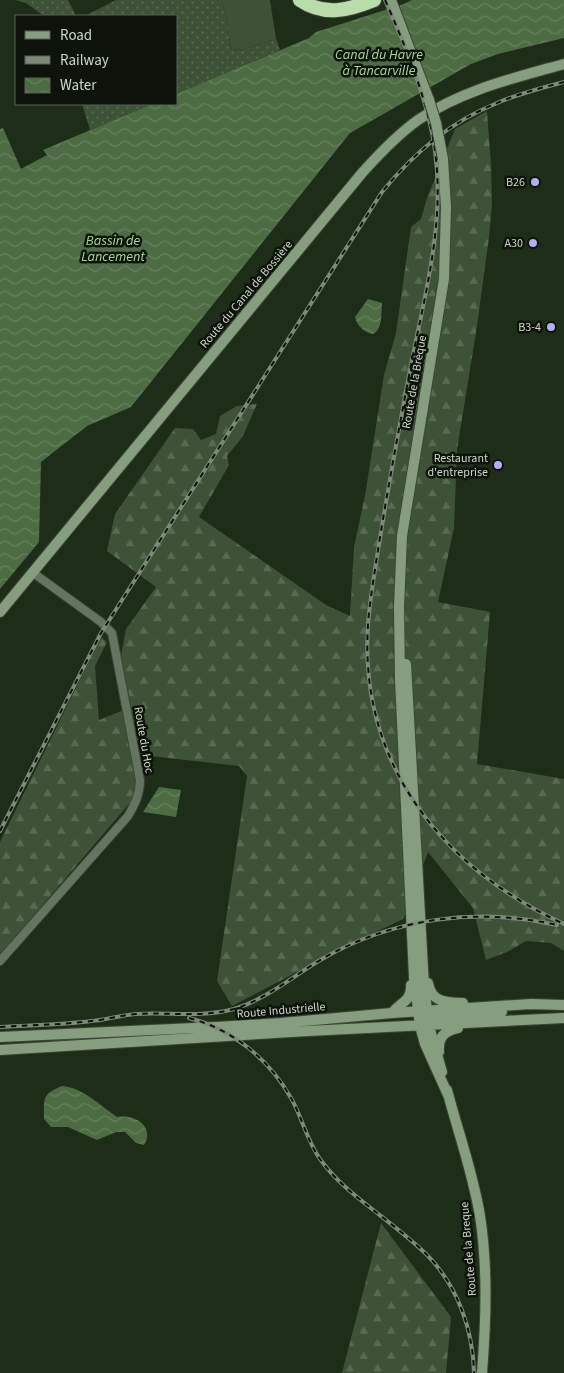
<svg xmlns="http://www.w3.org/2000/svg" width="564" height="1373" font-family="'Source Sans 3',sans-serif">
<style>
.grass{fill:url(#grass-dots)}
.forest{fill:url(#forest-firs)}
.garden{fill:#3e5237}
.water{fill:url(#water-waves)}
.lines{fill:none;stroke-linecap:round;stroke-linejoin:round}
.street-casing{stroke:#3a4834;stroke-width:10}
.secondary-casing{stroke:#3a4834;stroke-width:12}
.highway-casing{stroke:#3a4834;stroke-width:16}
.street{stroke:#657361;stroke-width:8}
.secondary{stroke:#879d80;stroke-width:10}
.highway{stroke:#b9dcad;stroke-width:14}
.rail-casing{stroke:#7d8a79;stroke-width:4}
.rail{stroke:#0d130a;stroke-width:2;stroke-dasharray:5.5;stroke-linecap:butt}
.secondary-bridge-casing{stroke:#3a4834;stroke-width:12;stroke-linecap:butt}
.secondary-bridge{stroke:#879d80;stroke-width:10}
.poi-dot{fill:#b4acf9;stroke:#0d130a;stroke-width:2}
.labels{text-anchor:middle;stroke-width:5;stroke-linejoin:round;paint-order:stroke}
.poi-label{font-size:12px;fill:#ccd6c9;stroke:#0d130a;text-anchor:end}
.street-label{font-size:12px;fill:#ccd6c9;stroke:#0d130a}
.water-label{font-size:14px;font-style:italic;fill:#a7d896;stroke:#0d130a}
</style>
<defs>
<pattern id="grass-dots" width="8" height="8" patternUnits="userSpaceOnUse" patternTransform="scale(1.25)"><rect width="8" height="8" fill="#3e5237"/><path d="M2 2h.1M6 6h.1" fill="none" stroke="#596a53" stroke-width="1.8" stroke-linecap="round"/></pattern>
<pattern id="forest-firs" width="22" height="20" patternUnits="userSpaceOnUse" patternTransform="scale(1.25)"><rect width="22" height="20" fill="#3e5237"/><path d="M5 1l3.5 6h-7zM16 11l3.5 6h-7z" fill="#596a53"/></pattern>
<pattern id="water-waves" width="16" height="10" patternUnits="userSpaceOnUse" patternTransform="scale(1.25)"><rect width="16" height="10" fill="#4d6c43"/><path d="M0 5q4-4 8 0t8 0" fill="none" stroke="#65805d"/></pattern>
</defs>
<rect width="100%" height="100%" fill="#1e2d18"/>
<!-- grass -->
<path class="grass" d="M15,0H68L76,16H44L26,3Z
M116,0H221L226,15L231,50L245,49L276,39L280,50L176,94V16H85Z
M82,104H152L90,130Z"/>
<!-- forest -->
<path class="forest" d="M487,111L491,165L492,205L489,237L477,326L457,450L454,528L438,602L490,612L477,764L564,779V951L551,943L526,941L507,952L486,960L473,908L428,852L403,919L351,944L232,1006L217,981L247,776L239,766L133,754L137,786L134,798L0,955V842L101,637L107,642L95,666L99,720L131,707L121,656L126,629L156,587L107,551L115,514L175,428L193,429L201,440L216,434L220,416L237,406L257,404L243,436L227,456L229,465L199,517L326,605L350,616L354,547L365,496L384,375L396,333L411,227L421,219L427,198L455,129Z
M381,1223L451,1317L446,1373H342Z"/>
<!-- garden -->
<path class="garden" d="M221,0H270L276,39L245,49L231,50L226,15Z"/>
<!-- water -->
<path class="water" d="M412,0H564V38L498,54L471,64L350,133L131,407L87,426L41,462L39,542L0,589V129L3,128L21,169L47,155L43,150L152,104H176V94L309,38L316,32L404,4Z
M368,299L382,303C381,313 383,329 373,334C364,333 357,325 355,317Z
M159,787L181,790L176,817L143,812Z
M62,1086C82,1087 101,1106 117,1117C136,1114 155,1127 144,1145L136,1143L125,1132H116L97,1140L68,1127H51L44,1119C44,1098 42,1094 62,1086Z"/>
<g class="lines">
<defs>
<path id="street" d="M0,961L128,816C135,804 140,794 140,780L112,633L101,622L32,572"/>
<path id="secondary" d="M391,0L429,100
M443,159L446,207L444,279L402,536L399,607L400,679L414,977L420,1026L425,1044L449,1097
M0,612L362,173C379,154 397,135 418,120C462,90 514,78 564,64
M406,664L424,986L429,1026L442,1072
M428,983C431,1002 446,1003 463,1003
M392,1013C401,1001 411,1003 411,985
M421,1018L477,1015L502,1012
M0,1037L216,1027L281,1023L392,1013L531,1004L564,1005
M0,1050L308,1031L564,1018
M439,1052C438,1037 444,1031 458,1028
M447,1090C458,1132 473,1173 480,1216C488,1268 486,1321 482,1373"/>
<path id="highway" d="M300,0C325,17 349,10 374,0"/>
</defs>
<!-- street casing -->
<use href="#street" class="street-casing"/>
<!-- secondary casing -->
<use href="#secondary" class="secondary-casing"/>
<!-- highway casing -->
<use href="#highway" class="highway-casing"/>
<!-- street -->
<use href="#street" class="street"/>
<!-- secondary -->
<use href="#secondary" class="secondary"/>
<!-- highway -->
<use href="#highway" class="highway"/>
<defs>
<path id="rail" d="M385,0C405,45 429,103 435,151C445,223 425,294 411,365C396,444 381,524 370,604C351,752 434,864 564,924
M0,831L101,633L382,192C412,155 450,122 495,104C517,94 541,88 564,82
M189,1018C232,1029 269,1059 291,1098C302,1117 307,1141 320,1159C334,1179 354,1195 372,1209C391,1224 411,1239 428,1256C458,1287 473,1330 474,1373
M0,1027C30,1025 61,1025 91,1021C106,1020 121,1015 136,1014C169,1012 201,1018 234,1009C267,999 293,976 322,959C393,918 477,907 557,925"/>
</defs>
<!-- rail casing -->
<use href="#rail" class="rail-casing"/>
<!-- rail -->
<use href="#rail" class="rail"/>
<defs>
<path id="secondary-bridge" d="M429,100L436,123L443,159"/>
</defs>
<!-- secondary-bridge casing -->
<use href="#secondary-bridge" class="secondary-bridge-casing"/>
<!-- secondary-bridge -->
<use href="#secondary-bridge" class="secondary-bridge"/>
</g>
<!-- markers -->
<g class="poi-dot">
<circle cx="535" cy="182" r="5"/>
<circle cx="533" cy="243" r="5"/>
<circle cx="551" cy="327" r="5"/>
<circle cx="498" cy="465" r="5"/>
</g>
<g class="labels">
<!-- poi labels -->
<g class="poi-label">
<text x="525" y="186">B26</text>
<text x="523" y="247">A30</text>
<text x="541" y="331">B3-4</text>
<text x="488" y="462">Restaurant<tspan x="488" dy="14">d'entreprise</tspan></text>
</g>
<!-- street labels -->
<g class="street-label">
<text transform="translate(246 294) rotate(-50)" y="4">Route du Canal de Bossière</text>
<text transform="translate(414 382) rotate(-80)" y="4">Route de la Brèque</text>
<text transform="translate(144 740) rotate(80)" y="4">Route du Hoc</text>
<text transform="translate(281 1010) rotate(-5)" y="4">Route Industrielle</text>
<text transform="translate(468 1249) rotate(-95)" y="4">Route de la Breque</text>
</g>
<!-- water labels -->
<g class="water-label">
<text x="379" y="59">Canal du Havre<tspan x="379" dy="16">à Tancarville</tspan></text>
<text x="113" y="245">Bassin de<tspan x="113" dy="16">Lancement</tspan></text>
</g>
</g>
<!-- legend -->
<rect x="15" y="15" width="162" height="90" fill="#0d130a" stroke="#596156"/>
<rect x="25" y="31" width="25" height="8" fill="#879d80" stroke="#596156"/>
<text x="60" y="40" font-size="15" fill="#ccd6c9">Road</text>
<rect x="25" y="56" width="25" height="8" fill="#7d8a79" stroke="#596156"/>
<text x="60" y="65" font-size="15" fill="#ccd6c9">Railway</text>
<rect x="25" y="78" width="25" height="15" fill="url(#water-waves)" stroke="#596156"/>
<text x="60" y="90" font-size="15" fill="#ccd6c9">Water</text>
</svg>
